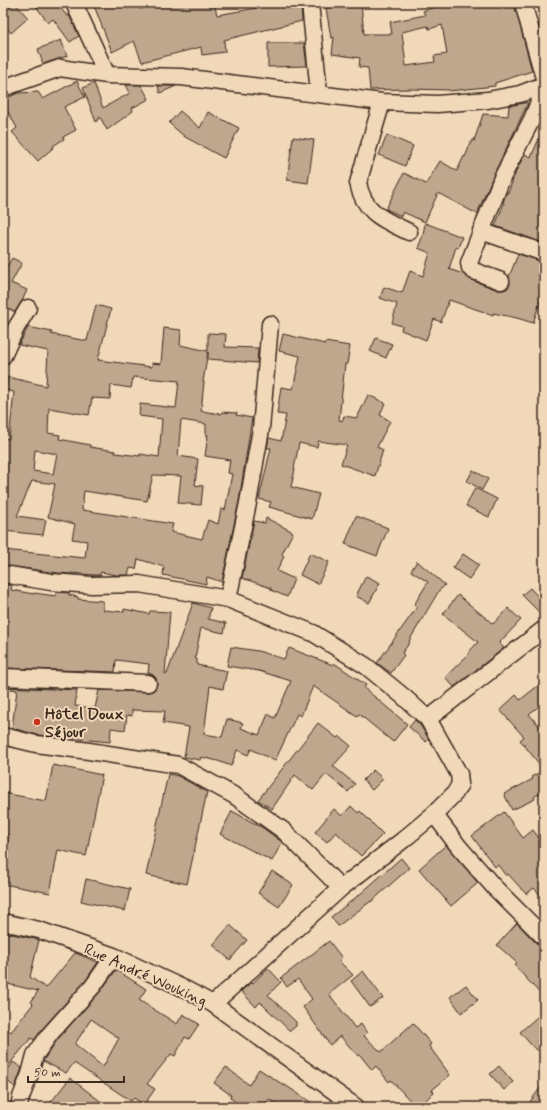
<svg xmlns="http://www.w3.org/2000/svg" width="547" height="1110" font-family="Mynerve,sans-serif">
<style>
.building{fill:#bfa78e;stroke:#3b2a1e;fill-rule:evenodd}
.lines{fill:none;stroke-linecap:round;stroke-linejoin:round}
.minor-casing{stroke:#3b2a1e;stroke-width:19}
.minor{stroke:#f1d8b9;stroke-width:16}
.poi-dot{fill:#c8321e;stroke:#f1d8b9;stroke-width:1.5}
.labels{text-anchor:middle;stroke-width:4;stroke-linejoin:round;paint-order:stroke}
.poi-label{font-size:16px;font-weight:bold;fill:#3b2a1e;stroke:#f1d8b9;text-anchor:start}
.street-label{font-size:16px;fill:#3b2a1e;stroke:#f1d8b9}
</style>
<rect width="100%" height="100%" fill="#f1d8b9"/>
<filter id="ink" filterUnits="userSpaceOnUse"><feTurbulence type="fractalNoise" baseFrequency=".025" numOctaves="2"/><feDisplacementMap in="SourceGraphic" scale="8" xChannelSelector="R" yChannelSelector="G"/><feConvolveMatrix kernelMatrix="1 2 1 2 8 2 1 2 1" color-interpolation-filters="sRGB"/></filter>
<g filter="url(#ink)">
<!-- building -->
<path class="building" d="M15,3L28,18L11,33L3,24V13Z
M34,3H57L67,16L69,15L79,36L70,42L53,19L48,23Z
M93,3H138L140,9L158,3H214L217,15L262,7L261,3H301L302,21L224,40L225,52L202,55L201,47L142,62L134,41L112,52Z
M351,3H361L364,34H392L390,22L425,15L423,11L446,3H514L532,71L495,83V86L449,91V90L409,89L370,90L368,68L359,67L360,58L332,54L334,37L331,38L326,8L351,4ZM442,25L447,54L434,56L435,62L406,66L402,32L428,26L429,29Z
M61,40L67,56L43,64L38,49Z
M268,43H304L307,66L268,67Z
M77,81L85,97L64,107L76,130L63,137L64,139L53,146L54,147L38,161L12,132L17,128L3,103V100L18,93L38,92L43,99Z
M94,83L103,108L130,93L126,85H141L149,99L132,108L133,111L107,130L100,117L96,122L83,88Z
M158,86H176L160,93Z
M524,103H528L494,174L477,214L438,193L425,222L403,212L401,216L386,209L404,173L426,184L440,161L457,171L464,156L465,157L472,140L474,141L483,114L508,116L509,106Z
M180,111L200,128L208,112L239,128L224,158L185,137L169,123Z
M544,127V243L495,226L504,203L503,202L507,192L508,193L517,169L525,154L531,157Z
M387,135L413,146L405,166L379,155Z
M293,137L314,140L308,183L287,180Z
M425,223L462,237L458,248L456,247L449,269L463,274L471,280L498,290H503L507,289L510,285L509,277L518,254L544,262V294L542,299H541L533,323L517,318L493,313V315L449,300L441,322L434,319L426,340L401,330L402,326L392,323L397,304L380,298L384,287L402,293L410,271L423,276L430,253L418,248L423,235Z
M12,258L22,263L11,283L27,290L22,301L15,312L3,306V274Z
M96,305L111,309L98,360L152,367V363L161,364L164,328L181,330L180,345L208,351V333L226,334L225,347L258,348L257,363L208,359V352L203,382H204L201,411L221,414L222,412L237,413L236,415L252,418L239,501L222,582L207,577L206,584L163,575L164,567L138,559L136,569L130,568L128,575H116L101,572L100,575H94L71,573V574L58,573L3,565V550L85,558L87,541L72,539L75,524L48,517L55,484L32,481L17,516L46,520L43,535L3,531V438L9,439L14,392L5,390L8,377L46,386L48,351L19,345L28,327L52,332L51,334L87,341ZM133,377L179,381L176,408L140,404L139,416L162,419L159,457L140,454V456L115,453V451L90,447V445L59,439L60,435L48,433L49,408L89,415L92,398L110,399L111,385L131,388ZM181,420L206,424V435H208L205,456L230,460L228,473L232,474L225,510L221,509L218,524L208,520L202,539L171,532L173,524L82,510L84,491L147,501L153,475L181,476L178,503L201,505L203,486L195,485L198,459L178,456ZM35,450L57,454L53,474L33,471Z
M283,334L325,344V342L350,346L347,364H345L339,420L342,421L344,416L357,418L368,395L385,403L380,415L390,421L377,447L383,450L375,476L341,464L347,445L318,441L317,447L299,443L294,469H295L291,487L319,494L312,519L269,507L271,502L259,499L271,448H267L269,438L281,441L286,415L277,414L281,387L293,389L300,356L279,351Z
M376,338L392,344L386,358L370,351Z
M473,470L488,479L482,490L467,481Z
M475,488L497,499L489,517L466,506Z
M356,516L388,528L377,556L345,544Z
M266,518L293,532L282,554L284,556L277,571L294,579L287,597L271,590V588L242,578L254,521L265,523Z
M310,553L329,562L318,584L300,575Z
M463,554L479,565L469,579L453,568Z
M417,561L445,585L441,589H440L409,641L410,642L402,653L404,655L391,673L377,663L417,607L414,605L428,582L411,571Z
M366,576L380,583L369,603L356,596Z
M3,584L12,585L11,590L34,594V593L56,596V592L69,593V595L78,597V599L103,601V610L124,612V609L149,614L150,611L170,612L165,674H167L193,603L211,608L208,619L226,623L224,633L201,628L195,658L197,659V665L227,671L223,689L210,686L204,734L222,737L227,719L243,723L241,728L259,735L268,714L275,718L291,681L259,671L227,666L231,647L258,651L284,659L289,648L333,665L334,663L366,685L364,688L407,724L393,742L359,714L357,716L313,686L301,716L297,714L275,761L251,749L248,755L237,750L231,766L218,761L201,757L200,760L184,757L189,727L163,723L165,711L132,710V716L127,715L125,730L111,728L110,742L38,735L12,728L17,690L3,688V687L77,690L75,706L95,708L99,690L148,692L153,691L156,688L157,683L156,678L153,675L148,673L149,664L116,660L115,672L5,668L7,640H5L6,633H4L7,604L3,603Z
M530,588L544,603V617L522,595Z
M458,595L493,624L508,608L521,620L499,643L504,648L454,687L445,677L469,654L468,653L478,642L443,614Z
M544,681V702L529,714L544,732V770L520,740L524,737L500,710L516,695L520,700Z
M415,720L420,725L429,739L426,742L409,727Z
M318,723L337,738L339,736L351,746L333,766L355,784L348,792L326,774L313,790L295,775L272,809L258,800Z
M53,765L102,775L86,856L58,850L50,893L3,884V868L9,835L3,834V793L46,801Z
M373,770L383,779L372,790L363,780Z
M544,770V799L540,793L534,797L535,799L512,810L504,794L533,779L531,777Z
M168,774L178,776L207,792L187,884L146,875Z
M351,806L358,813L360,811L383,834L361,856L336,832L327,842L315,832L334,809L342,816Z
M232,811L263,828L282,842L272,861L220,834Z
M504,812L523,838L533,830L544,845V899L534,888L526,894L508,874L506,876L498,865L495,867L472,836Z
M446,845L478,883L451,906L419,869Z
M401,858L409,868L371,902V901L338,926L331,917L359,895Z
M272,871L293,885L279,907L258,893Z
M86,879L130,889L125,911L81,901Z
M517,923L537,944L544,948V998L515,966L517,963L497,945Z
M230,925L247,940L230,960L213,945Z
M3,932L39,940L30,977L46,988L75,953L98,962L86,980L43,1028L34,1040L31,1038L3,1072V1025L11,1032L33,1004L31,1002L38,991L3,983Z
M329,941L342,958L339,961L353,975L329,994L355,1028L361,1024L367,1033L364,1036L381,1052L413,1023L431,1044L429,1046L450,1075L432,1090L434,1092L419,1107H416L391,1080L389,1082L376,1066L372,1070L360,1055L358,1056L340,1036L330,1045L303,1007L312,999L298,979L287,987L281,978Z
M268,968L281,982L268,995L296,1022V1026L290,1031L260,1002L256,1007L241,991L251,983L252,984Z
M116,970L146,989L139,1000L177,1024L183,1014L199,1024L189,1039L185,1037L175,1056L171,1054L147,1084L155,1089L144,1105L134,1098L131,1101L74,1063L66,1073L43,1061L57,1040L100,992ZM91,1019L119,1038L103,1067L75,1044Z
M363,971L383,998L370,1007L351,981Z
M466,985L478,1000L461,1013L450,997Z
M544,1011V1055L532,1046L520,1032Z
M13,1062L22,1068L15,1087L3,1078Z
M499,1066L513,1082L504,1090L490,1074Z
M226,1067L249,1085L259,1069L285,1086V1085L318,1107H281L269,1099L264,1107H244L230,1098L231,1095L214,1083Z
M70,1078L108,1107H47Z
M544,1083V1107H526Z"/>
<g class="lines">
<defs>
<path id="minor" d="M74,3L107,75
M310,3L319,93
M523,3L544,78
M3,88L60,68L107,75L181,77L382,102L437,104L488,100L520,94L544,85
M382,102L358,183C364,213 384,220 409,232
M481,231L544,253
M501,281L474,271L470,268L469,263L502,178L533,117L544,89
M3,356L16,328L28,308
M3,574L51,582L92,585L139,584L228,599L313,633L366,666L404,697L428,719L459,774L460,784L455,793L434,814L459,847L494,887L544,937
M228,599L248,503L261,429L270,324
M3,677L148,683
M428,719L544,629
M3,736L36,744L89,751L178,765L235,796L284,831L341,888
M3,922L39,930L114,956L187,990L213,1004L356,1107
M213,1004L341,888L403,840L434,814
M19,1107L21,1097L30,1074L35,1055L50,1034L93,986L114,956"/>
</defs>
<!-- minor casing -->
<use href="#minor" class="minor-casing"/>
<!-- minor -->
<use href="#minor" class="minor"/>
</g>
</g>
<!-- markers -->
<circle class="poi-dot" cx="37" cy="722" r="4"/>
<g class="labels">
<!-- poi labels -->
<g class="poi-label">
<text x="45" y="719">Hôtel Doux<tspan x="45" dy="18">Séjour</tspan></text>
</g>
<!-- street labels -->
<g class="street-label">
<text transform="translate(146 974) rotate(24)" y="6">Rue André Wouking</text>
</g>
</g>
<!-- margin -->
<rect width="547" height="1110" fill="none" stroke="#f1d8b9" stroke-width="16"/>
<rect x="8" y="8" width="531" height="1094" fill="none" stroke="#3b2a1e" stroke-width="1.5" filter="url(#ink)"/>
<!-- scale -->
<path d="M28 1076v6h96v-6" fill="none" stroke="#3b2a1e" stroke-width="2"/>
<text x="34" y="1076" font-size="12" fill="#3b2a1e" stroke="#f1d8b9" stroke-width="3" paint-order="stroke">50 m</text>
</svg>
